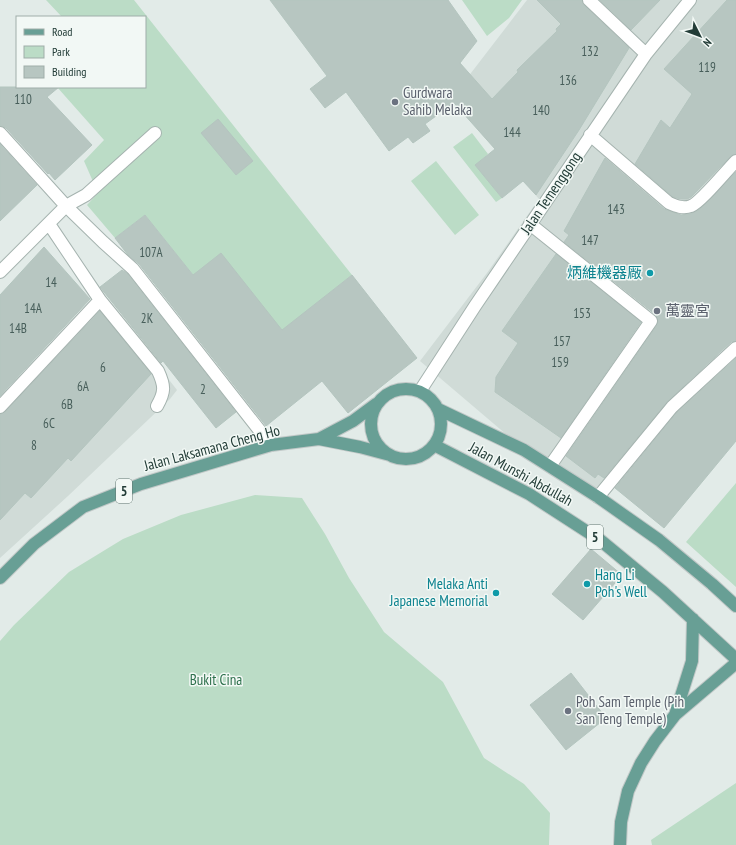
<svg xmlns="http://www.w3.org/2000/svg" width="736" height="845" font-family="'PT Sans Narrow','Noto Sans SC',sans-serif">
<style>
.built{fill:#d0dbd7}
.green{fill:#bbdcc6}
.building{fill:#b7c6c1;stroke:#b4c5bf}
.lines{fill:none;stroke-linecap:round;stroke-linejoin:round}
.minor-casing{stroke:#a5b3af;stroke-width:14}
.major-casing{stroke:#c1c8c7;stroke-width:14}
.minor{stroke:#fff;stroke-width:12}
.major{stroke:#689f95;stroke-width:12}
.worship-dot{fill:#6b7280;stroke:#f2f8f5;stroke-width:1.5}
.culture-dot{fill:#0f9aa8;stroke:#f2f8f5;stroke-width:1.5}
.labels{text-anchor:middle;stroke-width:3;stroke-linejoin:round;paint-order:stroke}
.number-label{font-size:13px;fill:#475e5a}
.shield{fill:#f2f8f5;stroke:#607470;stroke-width:1}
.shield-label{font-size:14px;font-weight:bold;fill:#223c37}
.worship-label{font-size:15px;fill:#5b616d;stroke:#f2f8f5;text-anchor:start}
.street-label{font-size:15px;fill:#223c37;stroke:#f2f8f5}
.culture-label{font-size:15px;fill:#0d838f;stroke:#f2f8f5;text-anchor:end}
.park-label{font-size:15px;fill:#2e714d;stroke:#f2f8f5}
</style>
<rect width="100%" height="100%" fill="#e2ebe8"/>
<!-- built -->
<path class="built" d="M527,0H736V169L709,201L664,242L632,239L601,274L654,324L703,365L596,488L507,435L420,361L487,273L539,199L451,99Z
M103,295L177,390L170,399L68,496L0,558V402Z"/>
<!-- green -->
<path class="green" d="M46,0H134L352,275L282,331L193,275L145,215L115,238L87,205L98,193L84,161L104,140L57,87H145V17H62Z
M462,0H522L509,18L487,36Z
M472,133L488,154L476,165L502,198L496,202L453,147Z
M436,161L479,215L455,235L411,181Z
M736,483V587L686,542Z
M255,495L302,498L325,534L349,578L384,632L443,682L484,758L524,784L550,813L549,845H0V641L14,625L69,572L123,539L181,515Z
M736,783V845H652L651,840Z"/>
<!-- building -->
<path class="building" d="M270,0H448L477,41L460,63L492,99L518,72L517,70L557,31L556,29L561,24L537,0H582L584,5L629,48L579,130L536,195L523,181L502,198L475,165L495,149L454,103L425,124L430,131L413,143L408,137L389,151L346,92L325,108L310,89L327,76Z
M600,0H660L631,30Z
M727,0H736V154L731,156L691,197L687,199H681L673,197L635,164L661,120L670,128L692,94L664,69Z
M0,87H59L47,97L92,145L55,180L49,173L48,174L6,128L0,126Z
M218,119L253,161L236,175L201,133Z
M0,144L37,185L0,221Z
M605,158L664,209L681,215L690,214L700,209L736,172V341L731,342L667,402L604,478L598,474L595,478L566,456L657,325L658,321L656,315L564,242L569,235L564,231Z
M145,215L193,275L221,253L282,330L352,275L417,358L348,413L322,381L266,426L139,264L128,255L115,238Z
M44,247L90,299L0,396V295Z
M556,254L641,322L561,438L495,392L496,377L518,343L502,331Z
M122,270L128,274L236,412L216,428L163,361L161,363L100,287Z
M100,311L151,374L71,461L68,458L31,498L25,493L0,520V414L5,412Z
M736,358V441L664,528L615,488L677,412Z
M591,549L622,575L583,620L552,594Z
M571,673L606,718L566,750L530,705Z"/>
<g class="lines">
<defs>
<path id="minor" d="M589,0L646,54
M0,133L66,206L103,242L133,269L271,445
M590,135L669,203C676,206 683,209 691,206C700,203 727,170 736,161
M49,224L100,300L158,371C165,386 165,392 157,406
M530,224L651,321L550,466
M0,272L66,206L86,195L155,133
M420,391L475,306L646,54L690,0
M0,407L100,300
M598,497L672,407L736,348"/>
<path id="major" d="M371 424a35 35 0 1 1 70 0a35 35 0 1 1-70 0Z
M438,409L524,450L598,497L659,540L712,584L736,606
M319,439L353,421L376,404
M434,445L529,494L600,540L663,592L736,659
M0,578L34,544L83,507L141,484L271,445L319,439L360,447L390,455
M675,715L692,661L693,619
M620,845L621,822L628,791L641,763L655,741L675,715L736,663"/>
</defs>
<!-- minor casing -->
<use href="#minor" class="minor-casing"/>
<!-- major casing -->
<use href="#major" class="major-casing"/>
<!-- minor -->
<use href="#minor" class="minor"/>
<!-- major -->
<use href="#major" class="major"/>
</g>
<!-- markers -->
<g class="worship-dot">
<circle cx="395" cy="102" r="4"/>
<circle cx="657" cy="311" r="4"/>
<circle cx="568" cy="711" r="4"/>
</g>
<g class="culture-dot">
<circle cx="650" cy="273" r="4"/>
<circle cx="587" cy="584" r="4"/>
<circle cx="496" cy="593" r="4"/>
</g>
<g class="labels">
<!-- number labels -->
<g class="number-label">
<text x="590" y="56">132</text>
<text x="707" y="72">119</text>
<text x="568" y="85">136</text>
<text x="23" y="104">110</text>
<text x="541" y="115">140</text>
<text x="512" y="137">144</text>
<text x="616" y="214">143</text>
<text x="590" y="245">147</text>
<text x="151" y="257">107A</text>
<text x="51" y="287">14</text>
<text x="33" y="313">14A</text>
<text x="582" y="318">153</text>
<text x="147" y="323">2K</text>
<text x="18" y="333">14B</text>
<text x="562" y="346">157</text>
<text x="560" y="367">159</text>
<text x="103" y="372">6</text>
<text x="83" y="391">6A</text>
<text x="203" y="394">2</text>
<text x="67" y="409">6B</text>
<text x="49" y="428">6C</text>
<text x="34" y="450">8</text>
</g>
<!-- shield labels -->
<g class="shield">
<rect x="116" y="479" width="16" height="24" rx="3"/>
<rect x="587" y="525" width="16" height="24" rx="3"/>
</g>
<g class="shield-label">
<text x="124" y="496">5</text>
<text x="595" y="542">5</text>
</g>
<!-- worship labels -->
<g class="worship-label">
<text x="403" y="98">Gurdwara<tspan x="403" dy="17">Sahib Melaka</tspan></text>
<text x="665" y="316">萬靈宮</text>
<text x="576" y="707">Poh Sam Temple (Pih<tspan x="576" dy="17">San Teng Temple)</tspan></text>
</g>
<!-- street labels -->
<g class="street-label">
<text transform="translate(551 193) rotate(-56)" y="5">Jalan Temenggong</text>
<text transform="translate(212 448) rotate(-15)" y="5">Jalan Laksamana Cheng Ho</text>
<text transform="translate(521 474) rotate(29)" y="5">Jalan Munshi Abdullah</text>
</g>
<!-- culture labels -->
<g class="culture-label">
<text x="642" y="278">炳維機器厰</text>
<text x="595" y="580" text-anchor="start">Hang Li<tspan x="595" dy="17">Poh's Well</tspan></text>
<text x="488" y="589">Melaka Anti<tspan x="488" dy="17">Japanese Memorial</tspan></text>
</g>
<!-- park labels -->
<g class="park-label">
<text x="216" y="685">Bukit Cina</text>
</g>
</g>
<!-- legend -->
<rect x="16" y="16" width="130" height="72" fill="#f2f8f5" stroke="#9fada9"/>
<rect x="24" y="29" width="20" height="6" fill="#689f95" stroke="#9fada9"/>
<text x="52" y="36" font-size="12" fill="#223c37">Road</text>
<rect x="24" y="46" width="20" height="12" fill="#bbdcc6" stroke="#9fada9"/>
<text x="52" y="56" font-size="12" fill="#223c37">Park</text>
<rect x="24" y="66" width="20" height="12" fill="#b7c6c1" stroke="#9fada9"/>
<text x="52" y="76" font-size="12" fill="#223c37">Building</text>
<!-- north arrow -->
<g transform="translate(700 36) rotate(132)" stroke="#f2f8f5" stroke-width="3" paint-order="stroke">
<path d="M0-3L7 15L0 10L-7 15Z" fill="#223c37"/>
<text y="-6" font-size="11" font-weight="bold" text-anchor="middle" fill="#223c37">N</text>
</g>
</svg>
